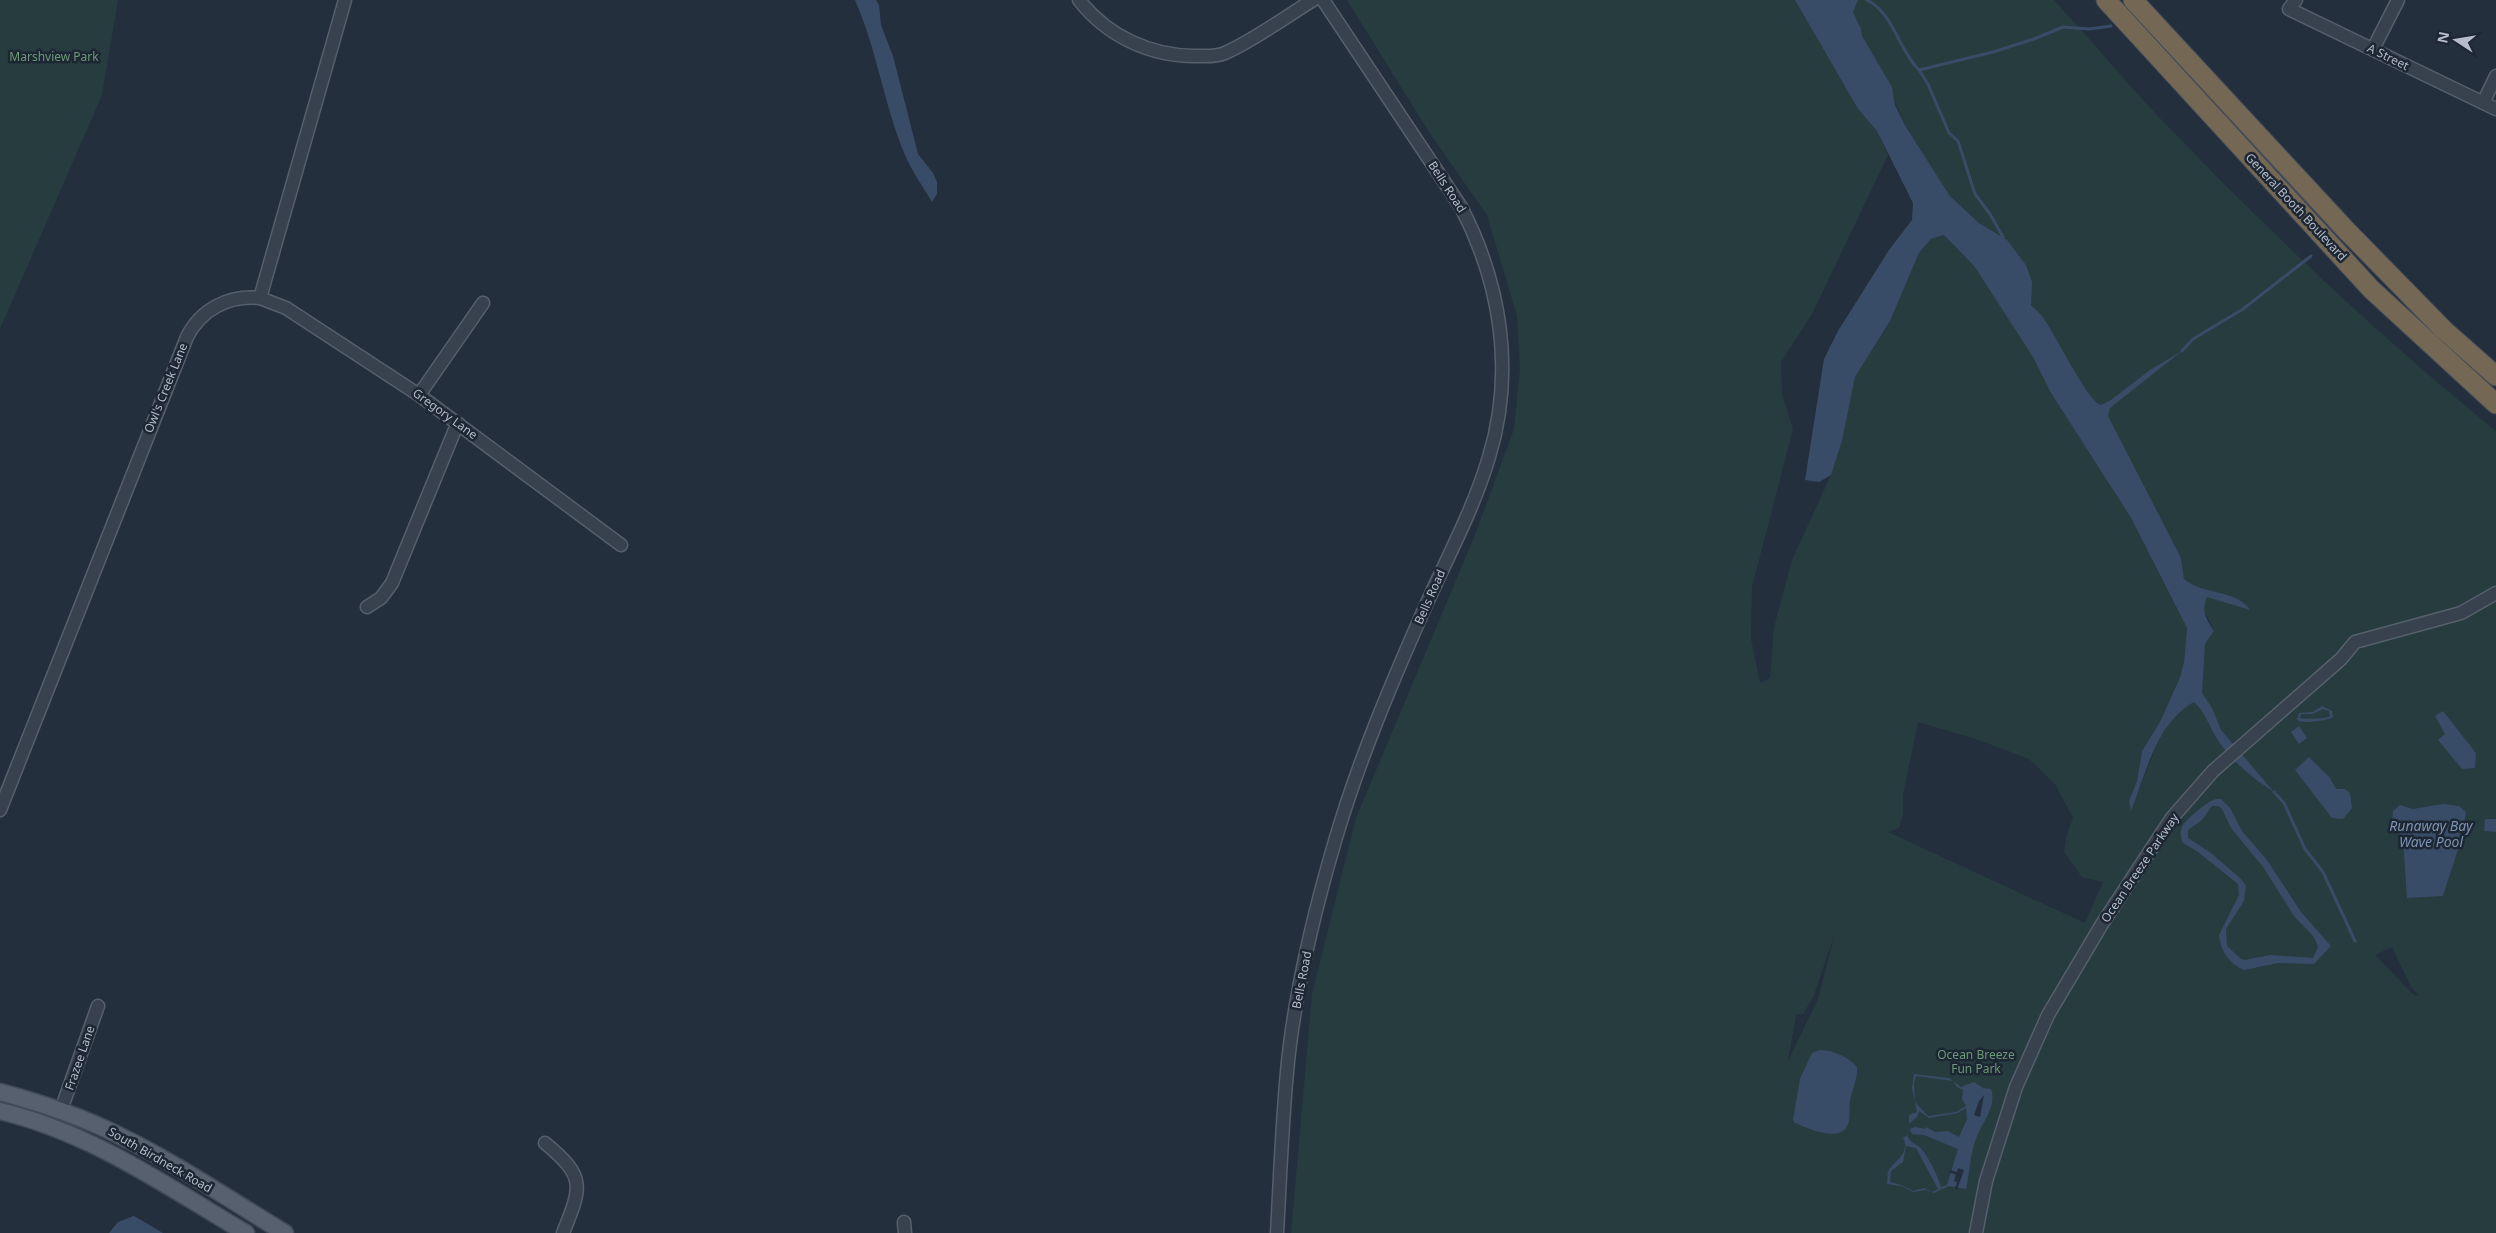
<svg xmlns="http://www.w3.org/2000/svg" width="2496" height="1233" font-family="'Noto Sans',sans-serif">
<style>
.green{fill:#263c3f;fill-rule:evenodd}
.water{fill:#394c67;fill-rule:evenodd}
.pier{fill:#242f3e}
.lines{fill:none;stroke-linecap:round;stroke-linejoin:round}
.stream{stroke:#394c67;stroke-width:3}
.minor-casing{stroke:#565f6c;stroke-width:15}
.major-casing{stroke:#414a57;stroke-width:19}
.highway-casing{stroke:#434c59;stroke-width:21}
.minor{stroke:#38414e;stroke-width:12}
.major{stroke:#56606e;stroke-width:16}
.highway{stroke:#746855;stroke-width:19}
.labels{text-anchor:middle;stroke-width:5;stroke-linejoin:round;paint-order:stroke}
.park-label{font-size:12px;fill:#6b9a76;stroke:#1d2633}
.street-label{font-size:12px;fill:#b4bcc9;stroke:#1d2633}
.water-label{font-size:14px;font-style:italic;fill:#7c92b1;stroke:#1d2633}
</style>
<rect width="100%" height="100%" fill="#242f3e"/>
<!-- green -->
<path class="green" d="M0,0H118L102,95L0,329Z
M1347,0H1795L1858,109L1877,131L1888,155L1812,314L1781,362L1782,394L1793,429L1752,587L1751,639L1760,683L1770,678L1774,627L1792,560L1831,475L1842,440L1855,377L1890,321L1919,253L1931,239L1944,235L1974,266L2033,357L2051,393L2131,518L2187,628L2184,662L2180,677L2161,720L2142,751L2137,781L2129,801L2131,810L2157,744L2172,718L2180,711L2204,658L2205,644L2214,631L2193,587L2184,579L2182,564L1987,228L1979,223L1950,196L1906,127L1894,99L1817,0H2054C2088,37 2121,76 2155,113C2263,226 2375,333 2496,431V1233H1291L1312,994L1356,818L1475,535L1514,429L1520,369L1517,316L1487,215L1429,132ZM1918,722L1976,739L2029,759L2055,784L2073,818L2067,834L2064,852L2082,877L2103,882L2085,923L1888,832L1899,828L1903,814V795ZM1835,933L1818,999L1788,1061L1796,1015L1803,1014L1813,998ZM2392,947L2411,987L2419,995L2415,996L2375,955Z"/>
<!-- water -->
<path class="water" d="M855,0H876L879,5L881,25L893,56L918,154L933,173L937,182V194L932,202C923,187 912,171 905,155C884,105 877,50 855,0Z
M1795,0H1858L1853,12L1861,29L1862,36L1892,87L1895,105L1906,127L1950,196L1979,223L2007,240L2026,265L2032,282L2031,305C2035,309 2041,314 2044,319C2056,335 2087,401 2101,405L2111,400L2150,370L2182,351L2110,408L2108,416L2181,558L2184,579C2202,595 2236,589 2250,610L2207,597C2201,611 2206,619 2214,631L2205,644L2202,693L2212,708L2221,730L2274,792C2252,778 2234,763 2219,742C2210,729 2206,713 2194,702C2156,723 2146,774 2131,811L2129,801L2137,781L2142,751L2161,720L2180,677L2184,662L2187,628L2131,518L2051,393L2033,357L1974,266L1944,235L1931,239L1919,253L1890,321L1855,377L1842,441L1831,475L1819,482L1805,480L1824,359L1838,331L1889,250L1912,220L1913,203L1877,131L1858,109Z
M2322,706L2332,711L2333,717C2327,721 2302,724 2297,720L2299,713L2313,712ZM2323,709L2329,711L2330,717C2326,718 2303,720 2300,718L2301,714H2313Z
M2443,711L2476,753L2475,768L2462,769L2438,740L2445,734L2435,716Z
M2299,726L2307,738L2299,744L2291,732Z
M2309,757L2330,778L2336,789H2345L2350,793L2352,808L2343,819L2332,818L2295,770Z
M2216,799H2221L2230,808L2242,831L2267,860L2301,912L2331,946L2314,964L2278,963L2244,970C2229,964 2220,950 2219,935L2239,895L2238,884L2198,852L2183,843C2180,837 2180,832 2182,827C2185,820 2209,800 2216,799ZM2212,806H2218L2222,809L2231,828L2263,867L2294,916L2314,937L2318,947L2313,958L2270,955L2245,960L2241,959L2227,946L2226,929L2244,901L2246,886L2241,879L2211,853L2188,838V830L2202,820Z
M2443,804L2459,806L2466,812C2463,840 2451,869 2443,896L2407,898L2403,839L2392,824L2393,811L2400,805L2413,809Z
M2485,819H2496V832L2484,831Z
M1819,1050C1833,1050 1849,1057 1857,1067C1858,1078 1852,1090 1850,1101C1849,1108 1850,1114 1849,1121C1844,1145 1809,1129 1795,1123L1793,1120L1800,1079L1812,1053Z
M1914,1074L1949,1078L1961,1087L1974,1082L1983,1088L1991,1089C1997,1106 1983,1122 1977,1136C1970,1153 1970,1172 1966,1189L1949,1186L1934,1193L1926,1190L1913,1192L1901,1186L1887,1184C1888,1180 1887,1175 1888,1172C1893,1161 1911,1154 1903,1138L1907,1135C1910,1142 1912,1142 1918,1146C1927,1152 1938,1177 1941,1187L1947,1185L1958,1149L1924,1135L1912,1134L1910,1129L1915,1127L1925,1129L1926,1127L1935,1132L1948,1131L1959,1137L1967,1119L1966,1108L1958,1113L1929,1118L1919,1111L1917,1117L1909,1124V1115L1917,1112L1912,1088ZM1916,1076L1953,1081L1957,1087L1963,1090L1962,1099L1966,1106L1956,1112L1928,1116L1915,1102L1914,1083ZM1906,1146L1916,1148L1938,1189L1932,1192L1924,1188L1913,1191L1901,1185L1890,1182L1891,1171L1903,1162Z
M134,1216L163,1233H109L118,1222Z"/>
<!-- pier -->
<path class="pier" d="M1984,1095L1980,1117L1974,1115L1979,1101Z
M1958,1168L1964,1170L1957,1190L1955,1189L1957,1182L1954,1181L1956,1175L1949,1172L1950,1170L1957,1172Z"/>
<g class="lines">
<!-- stream -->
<path class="stream" d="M1867,0C1894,14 1898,49 1919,70L1993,52L2034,39L2063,27L2089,29L2111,26
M1919,70L1928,84L1949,133L1958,141L1975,194L1990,214L2003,237
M2182,351L2193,339L2243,309L2311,256
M2274,792L2284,803L2305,849L2323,872L2355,941"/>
<defs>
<path id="minor" d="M1079,0C1107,36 1150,56 1195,56C1204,56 1217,57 1225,53C1253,41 1287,16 1313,0
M2296,0L2289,9L2496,109
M2373,49L2398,0
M2483,103L2496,76
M260,298L286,308L419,395L621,545
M419,395L483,303
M367,607L381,598L392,583L454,432L459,424
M0,810L187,337C201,309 229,295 260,298L345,0
M61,1110L98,1006
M545,1143C586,1177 582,1186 563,1233
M904,1222L905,1233
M1277,1233C1280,1179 1282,1125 1287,1072C1294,994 1313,916 1335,841C1359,759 1392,682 1426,605C1448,556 1474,508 1489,457C1515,372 1501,284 1461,207L1323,0
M1976,1233L1986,1181L2016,1087L2048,1015L2102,924L2171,819L2213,771L2341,659L2355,642L2461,613L2496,593"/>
<path id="major" d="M0,1092C41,1103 80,1116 118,1135C176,1163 230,1200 285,1233
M0,1111C92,1133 166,1186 246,1233"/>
<path id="highway" d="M2106,0L2371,289L2496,404
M2133,0L2346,230L2444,330L2496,376"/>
</defs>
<!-- minor casing -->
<use href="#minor" class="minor-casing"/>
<!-- major casing -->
<use href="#major" class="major-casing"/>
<!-- highway casing -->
<use href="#highway" class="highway-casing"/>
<!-- minor -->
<use href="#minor" class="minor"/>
<!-- major -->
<use href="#major" class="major"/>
<!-- highway -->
<use href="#highway" class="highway"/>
</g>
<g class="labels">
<!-- park labels -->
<g class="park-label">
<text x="54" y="61">Marshview Park</text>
<text x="1976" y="1059">Ocean Breeze<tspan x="1976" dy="14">Fun Park</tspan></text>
</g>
<!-- street labels -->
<g class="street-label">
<text transform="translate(2388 57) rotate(26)" y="4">A Street</text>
<text transform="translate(1447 187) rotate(57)" y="4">Bells Road</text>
<text transform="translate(2296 207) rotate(47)" y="4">General Booth Boulevard</text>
<text transform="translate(166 388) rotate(-68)" y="4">Owl's Creek Lane</text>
<text transform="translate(445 414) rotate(36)" y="4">Gregory Lane</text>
<text transform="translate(1430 597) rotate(-66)" y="4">Bells Road</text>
<text transform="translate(2140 868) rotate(-56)" y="4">Ocean Breeze Parkway</text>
<text transform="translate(1302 980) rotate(-79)" y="4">Bells Road</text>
<text transform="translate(80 1058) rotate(-71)" y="4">Frazee Lane</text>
<text transform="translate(160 1160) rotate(30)" y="4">South Birdneck Road</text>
</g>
<!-- water labels -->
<g class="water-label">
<text x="2431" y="831">Runaway Bay<tspan x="2431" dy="16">Wave Pool</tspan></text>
</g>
</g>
<!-- north arrow -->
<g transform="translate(2456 40) rotate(282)" stroke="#1d2633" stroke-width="4" paint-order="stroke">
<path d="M0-4L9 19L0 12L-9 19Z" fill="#b4bcc9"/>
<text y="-8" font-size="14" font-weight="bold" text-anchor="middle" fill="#b4bcc9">N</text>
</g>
</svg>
